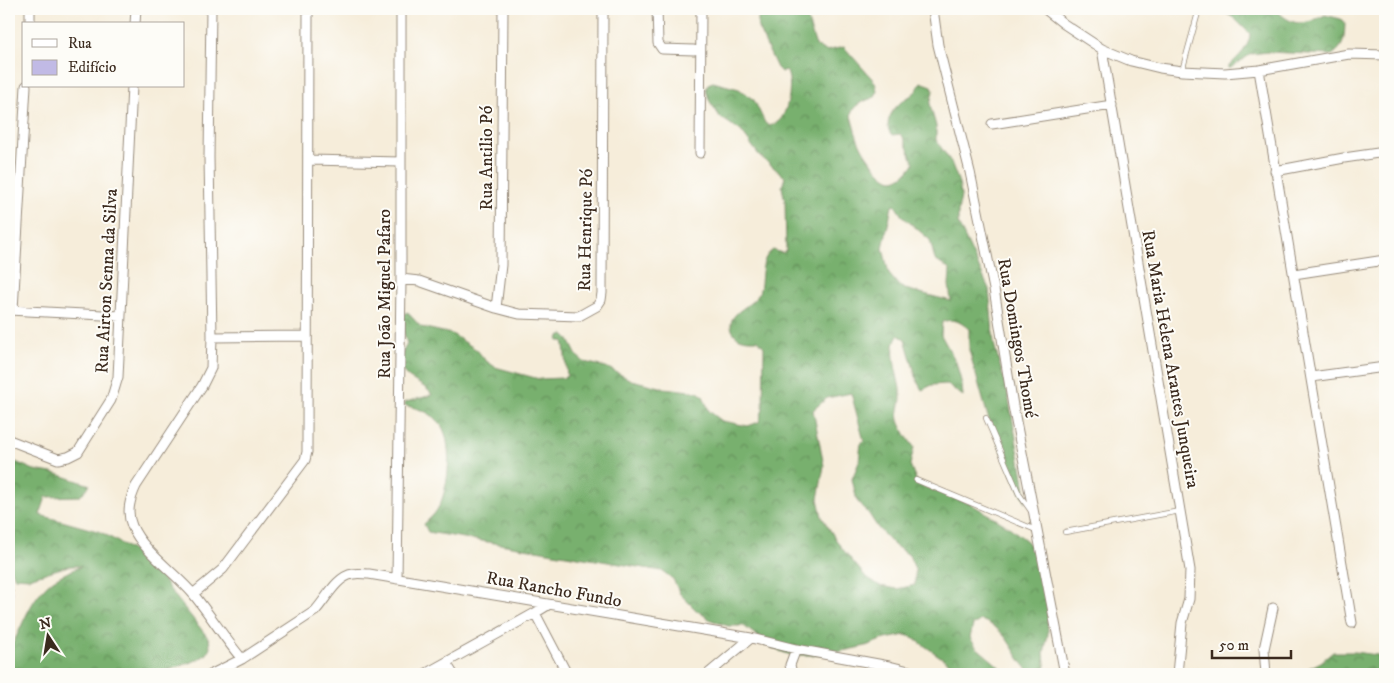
<svg xmlns="http://www.w3.org/2000/svg" width="1394" height="683" font-family="'IM FELL DW Pica',serif">
<style>
.forest{fill:url(#forest-crowns);stroke:#5a6d46;fill-rule:evenodd}
.building{fill:#c1bae5}
.lines{fill:none;stroke-linecap:round;stroke-linejoin:round}
.service-casing{stroke:#988c7c;stroke-width:6}
.minor-casing{stroke:#988c7c;stroke-width:11}
.service{stroke:#fff;stroke-width:4.5}
.minor{stroke:#fff;stroke-width:9}
.labels{text-anchor:middle;stroke-width:4;stroke-linejoin:round;paint-order:stroke}
.street-label{font-size:18px;fill:#3b2a1e;stroke:#fdfcf7}
</style>
<defs>
<pattern id="forest-crowns" width="20" height="18" patternUnits="userSpaceOnUse" patternTransform="scale(1.25)"><rect width="20" height="18" fill="#78b06e"/><path d="M2 6a3 3 0 1 1 6 0M12 15a3 3 0 1 1 6 0" fill="none" stroke="#648f5a"/></pattern>
</defs>
<rect width="100%" height="100%" fill="#fdfcf7"/>
<filter id="ink" filterUnits="userSpaceOnUse"><feTurbulence type="fractalNoise" baseFrequency=".02" numOctaves="2"/><feDisplacementMap in="SourceGraphic" scale="10" xChannelSelector="R" yChannelSelector="G"/><feConvolveMatrix kernelMatrix="1 2 1 2 8 2 1 2 1" color-interpolation-filters="sRGB"/></filter>
<filter id="wash" filterUnits="userSpaceOnUse"><feTurbulence type="fractalNoise" baseFrequency=".0096" numOctaves="4" result="noise"/><feDisplacementMap in="SourceGraphic" scale="20" xChannelSelector="R" yChannelSelector="G"/><feGaussianBlur stdDeviation="1.12" result="paint"/><feColorMatrix in="noise" values="0 0 0 0 0 0 0 0 0 0 0 0 0 0 0 0 0 1.4 0 .05"/><feComposite in="paint" operator="in"/></filter>
<g filter="url(#wash)">
<rect width="100%" height="100%" fill="#f6edda"/>
<!-- forest -->
<path class="forest" d="M767,9H804L816,46L826,51L844,47L875,82L877,91L875,97C865,101 852,104 851,116C854,126 856,137 861,146C865,155 883,180 893,180C901,180 911,169 914,163L903,137L900,134L892,135C883,126 891,111 899,104C903,99 911,97 915,92C918,90 919,85 921,82L932,86L933,91L930,105L936,126V140L951,162L959,183L961,196L958,212V223L989,289L994,344L1008,394L1024,483L1026,502L1008,466L988,417L969,350V329C959,321 954,318 942,322L941,335L956,362L962,385L963,396L947,384L932,385L922,390L918,383L905,339L898,335C887,351 900,379 901,397C901,404 897,412 899,420C902,430 908,439 914,447L910,465L917,482L927,488L971,504L1009,527L1027,541L1042,558L1047,593L1048,634L1044,653L1046,674H1033C1011,656 1012,631 981,620L973,625L970,638L976,647L1008,674H965L912,637L905,635L881,640L866,646L823,655H791L774,649L744,626H728L711,620L696,610L680,594L673,579L662,571L428,532L424,524C428,520 434,515 437,510C449,491 455,439 438,421C429,411 416,408 403,405L406,402L432,395C423,380 398,381 400,358C401,354 405,348 407,344L402,327L401,316L407,312L421,327L452,334L477,350L485,360L495,367L539,379L563,378L567,376L564,345L563,341H558L559,336L564,334L568,338L577,356L584,362L606,367L631,380L664,388L698,392L703,396L709,411L722,421L748,426L759,422L763,409L764,347L758,340C748,340 739,341 733,332C723,313 753,307 759,293C764,279 758,260 773,250L782,253L786,251L785,201L782,187L785,177L759,155L741,131L720,117L709,100L706,90L708,84L713,82L739,89L754,100L765,123L769,126C773,125 777,123 780,120C789,109 793,82 786,70L781,72L777,68L758,28V17ZM895,205L902,216L930,240L935,260L950,270L949,285L951,301L905,289L899,286L889,274L883,248L892,206ZM851,393L864,441L861,442L859,462L852,479L857,501L869,514L878,528L894,545L909,555L915,569V585L897,589L880,586L865,576L840,546L822,517L818,499L824,466L813,410L827,398Z
M1218,9H1275C1293,27 1303,26 1325,15L1341,19L1345,24C1344,39 1345,46 1332,55L1268,52L1251,54L1229,69V66C1239,56 1249,48 1250,34L1234,18Z
M9,459L34,470L57,474L90,485L80,496L46,497L40,515L101,532L149,560L171,591L209,639L210,647L207,654L197,660L157,674H108L99,673L9,674V631L11,627L10,649C24,624 29,599 53,580C62,574 72,571 81,566H68L29,578L15,577L9,567Z
M1333,652H1354L1385,656V674H1300L1305,670L1321,662Z"/>
<g id="blocks">
<!-- building -->
<path class="building" d="M9,591H13L12,621H9Z"/>
</g>
</g>
<g filter="url(#ink)">
<use href="#blocks" fill-opacity="0" stroke="#988c7c" stroke-width="1"/>
<g class="lines">
<defs>
<path id="service" d="M1182,71L1199,9
M986,418L1019,494L1031,511
M916,480L1036,530
M1065,532L1180,511"/>
<path id="minor" d="M211,9L209,157L212,337L211,368L202,386L136,486C130,499 126,512 132,526C143,552 176,573 194,595C211,616 225,639 242,659
M657,9L658,43L662,49L694,50
M933,9L938,45L970,172L994,289L1013,406L1065,674
M1045,9L1064,24L1102,49L1131,61L1160,68L1182,71L1225,73L1259,70L1349,54L1385,55
M30,24V9
M135,24L136,9
M1102,49L1190,570L1189,599L1182,623L1177,674
M1259,70L1352,623
M992,124L1112,105
M700,153L701,9
M309,160L401,162
M1275,171L1344,158L1385,152
M1294,274L1385,260
M401,279L419,281L496,308L519,314L579,316L597,306L601,300L602,293L603,9
M496,308L501,265L503,9
M9,310L121,316
M13,310L26,86
M212,337L307,336
M1311,377L1385,367
M9,440L58,459L68,457L78,452L111,400L118,377L132,86
M397,579L401,279V9
M193,594L223,569L305,460L307,452L308,9
M535,613L567,674
M446,663L453,674
M212,674L242,659L315,611C326,599 337,576 353,574C358,573 364,574 369,574L751,638L796,649L889,666L921,674
M425,674L535,613L548,605
M708,674L751,638
M792,674L790,665L796,649
M1266,674L1264,649L1273,608"/>
</defs>
<!-- service casing -->
<use href="#service" class="service-casing"/>
<!-- minor casing -->
<use href="#minor" class="minor-casing"/>
<!-- service -->
<use href="#service" class="service"/>
<!-- minor -->
<use href="#minor" class="minor"/>
</g>
</g>
<g class="labels">
<!-- street labels -->
<g class="street-label">
<text transform="translate(486 158) rotate(-90)" y="6">Rua Antilio Pó</text>
<text transform="translate(585 230) rotate(-89)" y="6">Rua Henrique Pó</text>
<text transform="translate(106 281) rotate(-87)" y="6">Rua Airton Senna da Silva</text>
<text transform="translate(384 294) rotate(-90)" y="6">Rua João Miguel Pafaro</text>
<text transform="translate(1018 338) rotate(80)" y="6">Rua Domingos Thomé</text>
<text transform="translate(1171 359) rotate(80)" y="6">Rua Maria Helena Arantes Junqueira</text>
<text transform="translate(554 589) rotate(10)" y="6">Rua Rancho Fundo</text>
</g>
</g>
<!-- margin -->
<rect width="1394" height="683" fill="none" stroke="#fdfcf7" stroke-width="30"/>
<!-- legend -->
<rect x="22" y="22" width="162" height="65" fill="#fdfcf7" stroke="#afa8a0"/>
<rect x="32" y="39" width="25" height="8" fill="#ffffff" stroke="#afa8a0"/>
<text x="68" y="48" font-size="15" fill="#3b2a1e">Rua</text>
<rect x="32" y="60" width="25" height="15" fill="#c1bae5" stroke="#afa8a0"/>
<text x="68" y="72" font-size="15" fill="#3b2a1e">Edifício</text>
<!-- north arrow -->
<g transform="translate(48 636) rotate(348)" stroke="#fdfcf7" stroke-width="4" paint-order="stroke">
<path d="M0-4L9 19L0 12L-9 19Z" fill="#3b2a1e"/>
<text y="-8" font-size="14" font-weight="bold" text-anchor="middle" fill="#3b2a1e">N</text>
</g>
<!-- scale -->
<path d="M1212 650v8h79v-8" fill="none" stroke="#3b2a1e" stroke-width="2.5"/>
<text x="1219" y="650" font-size="15" fill="#3b2a1e" stroke="#fdfcf7" stroke-width="4" paint-order="stroke">50 m</text>
</svg>
